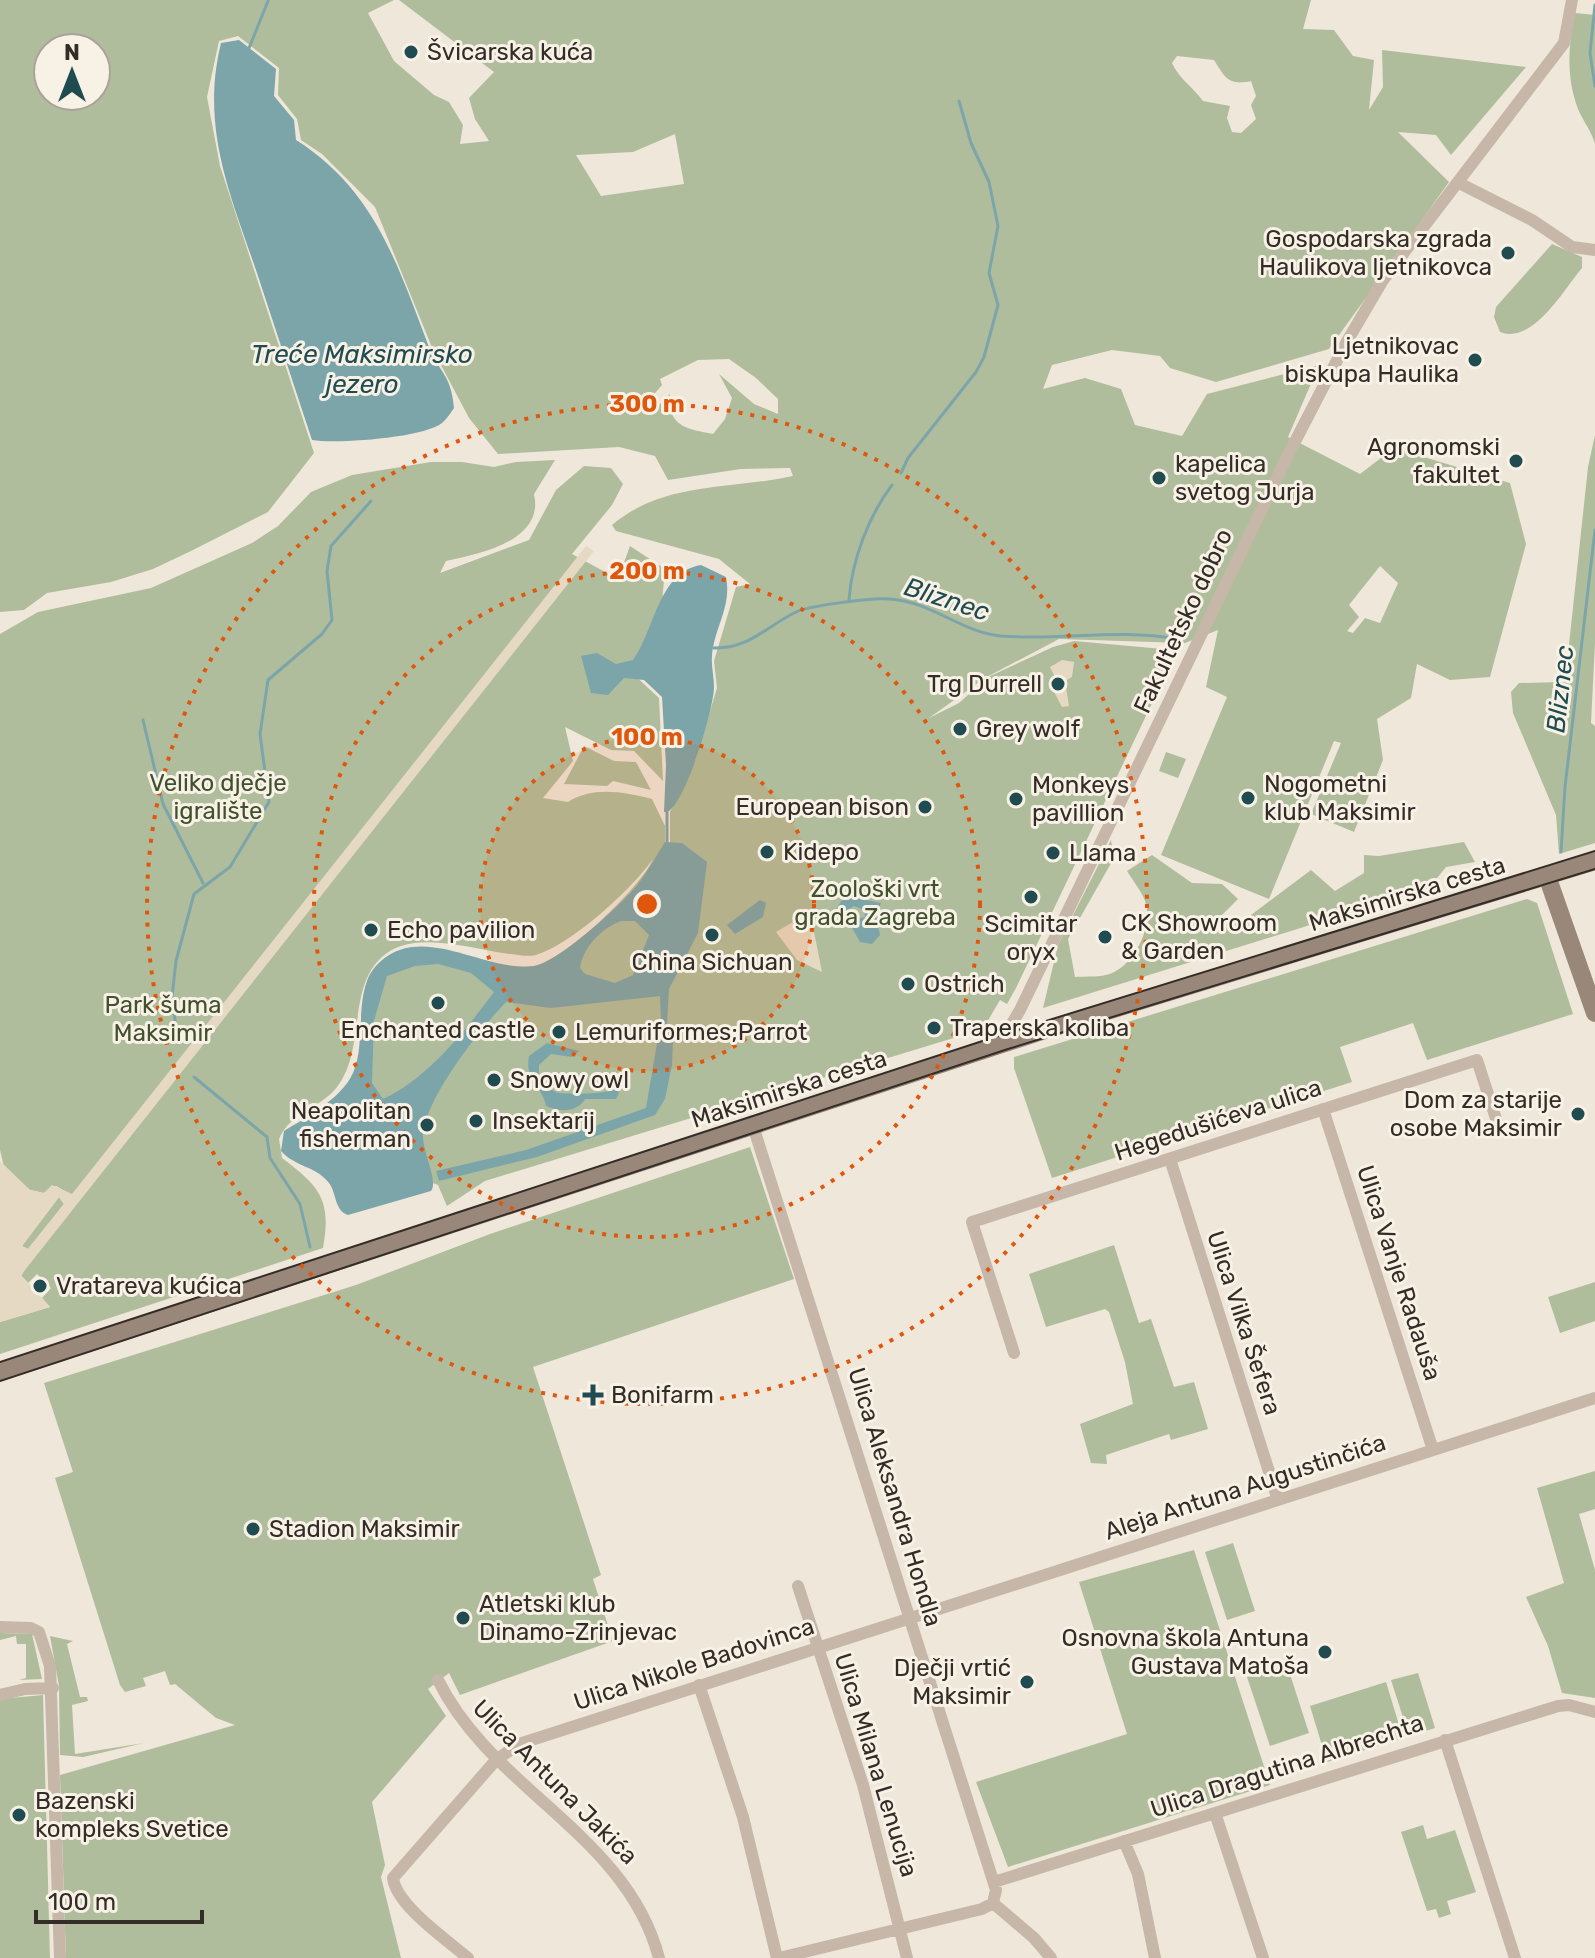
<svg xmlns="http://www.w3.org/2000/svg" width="1595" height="1958" font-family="Rubik,sans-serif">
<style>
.green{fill:#b0bd9c;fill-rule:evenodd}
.plaza{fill:#e6d9c3;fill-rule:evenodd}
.water{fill:#7ca5aa;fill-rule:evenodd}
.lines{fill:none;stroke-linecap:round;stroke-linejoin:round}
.stream{stroke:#7ca5aa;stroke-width:3}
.street{stroke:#c6b7a8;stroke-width:12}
.secondary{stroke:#998779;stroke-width:18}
.tram{stroke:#332c27;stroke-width:2}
.ring{fill:none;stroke:#df570d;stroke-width:4;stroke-dasharray:4 8}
.poi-dot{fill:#204b51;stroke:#f7f1e6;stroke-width:3}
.labels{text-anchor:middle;stroke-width:6;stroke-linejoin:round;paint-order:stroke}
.poi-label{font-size:24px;fill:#332c27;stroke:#f7f1e6;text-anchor:start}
.street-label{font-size:24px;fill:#332c27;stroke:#f7f1e6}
.park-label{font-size:24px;fill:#41502d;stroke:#f7f1e6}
.water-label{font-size:26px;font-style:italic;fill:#204b51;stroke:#f7f1e6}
.centre{fill:#df570d;stroke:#f7f1e6;stroke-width:4}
.ring-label{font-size:24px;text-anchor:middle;font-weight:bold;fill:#df570d;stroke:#f7f1e6;stroke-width:6;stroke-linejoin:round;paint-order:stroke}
</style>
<rect width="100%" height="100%" fill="#efe7da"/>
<!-- green -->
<path class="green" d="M0,0H394L368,13L394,61L434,95L449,102L463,125L460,144L489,141L475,119L469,98L494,72L399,0H1311L1303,29L1334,30L1353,56L1374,60L1369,110L1383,87L1382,50L1526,67L1451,155L1436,135L1398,132L1449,182L1329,349L1216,382L1170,368L1160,356L1112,350L1052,365L1043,389L1085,378L1121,389L1135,425L1182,436L1207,394L1319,365L1288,437L1360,474L1394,448L1510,483L1526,544L1490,677L1450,680L1417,664L1411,698L1377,719L1383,760L1354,832L1311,814L1341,743L1334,741L1269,899L1161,855L1227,697L1206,687L1218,630L1185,643L1059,639L985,678L929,718L959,703L988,677L1053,647L1074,641L1163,649L1176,653L1016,988L1007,1004L1000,1000L983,1029L485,1181L447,1206L438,1185L430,1182C418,1166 365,1104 361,1090C357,1074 361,997 367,981C371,967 388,953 402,950C450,943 489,972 534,966C563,962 642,886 653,859C631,890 572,944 536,955C529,957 519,955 511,954C473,950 413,928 382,957C347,988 366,1050 337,1087C321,1108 290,1112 279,1139L282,1158C319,1186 332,1199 323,1248L0,1354V1322L50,1307L42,1298L51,1288L37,1274L28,1283L21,1276L72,1195L56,1186L44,1193L30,1190L4,1167L0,1150V634L38,612L151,588L252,543L278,526L311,492L352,475L431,462H462L494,467L516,462L555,460L534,494C545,541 479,554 446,561L440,573L529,540L556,490L584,466L611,468L623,484L612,505L572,554L618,579L630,546L665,569L662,603L631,672L659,698L663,781L634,751L611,750L565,727L573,761L543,798L568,802C593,786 624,792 652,799L665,826V842L670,843V812L695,761L717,688L714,661L736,587L750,584L719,559L616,531L612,525C664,481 731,490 793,476L790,468L741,469L668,480L655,456L619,447L498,454L469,418L433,350L375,207L322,154L301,140L297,119L278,95L279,68L238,36L219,41L207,97L220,166L314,453L268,512L191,551L153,569L111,582L47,593L24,610L0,612ZM48,48H96V96H48ZM1177,56L1214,60C1225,78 1229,86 1251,81L1256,96L1251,105L1256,119L1241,133L1232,132L1227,118L1230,106L1203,101C1192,86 1180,80 1172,63ZM675,134L684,184L601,196L576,155L633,152ZM729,359L756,378L778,399V414L754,404L719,374L732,398L725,419L713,434C686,429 667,426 670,394L656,408L650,399L662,385L660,379L698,360ZM1380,566L1398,583L1380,623L1365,618L1353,633L1347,631L1359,617L1349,605Z
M1575,13L1595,15V144C1592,132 1583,121 1578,109C1566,77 1568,46 1575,13Z
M1552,244L1582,257V268C1564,289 1533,345 1500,332L1494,317L1496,307Z
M1595,435V643L1591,723L1595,726V843L1559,854L1556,815L1513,713L1511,692L1519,683L1565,682L1588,467Z
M584,746L614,761L636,762L651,790L613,781L607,786L564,784Z
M1166,752L1186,759L1178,778L1159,771Z
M1111,840L1114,858L1068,939L1075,977C1086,976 1102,978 1112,973C1135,963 1152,928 1146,904C1143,893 1133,881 1127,871L1152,855L1192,883L1222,884L1238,899L1213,924L1243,921L1311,870L1335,891L1364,873V855L1379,856L1464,842L1475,862L1446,867L1429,888L1043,1008L1058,945Z
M1527,899L1537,903L1573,1014L1427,1060L1413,1023L1340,1047L1352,1082L1052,1178L1014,1068V1057Z
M750,1147L794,1279L533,1367L601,1575L593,1579L613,1641L460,1695L449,1673L428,1689L446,1716L372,1802L385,1865L381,1877L401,1958H66L60,1775L235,1725L216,1718L175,1684L170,1685L165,1671L143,1678L146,1686L125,1692L120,1685L55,1478L73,1472L44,1383L356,1285L490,1234Z
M59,1197L64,1204L28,1249L22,1246Z
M1114,1245L1139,1323L1151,1319L1174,1387L1194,1382L1208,1429L1171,1440L1169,1434L1106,1455L1107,1464L1091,1463L1080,1424L1133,1404L1125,1362L1109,1312L1105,1309L1046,1327L1029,1274Z
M1595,1282V1321L1560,1333L1548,1297Z
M1595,1471V1509L1579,1514L1595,1570V1698L1562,1693L1548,1646L1526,1597L1564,1583L1537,1488Z
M1233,1543L1255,1611L1227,1620L1205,1552Z
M1194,1550L1270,1785L1008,1867L976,1782L1127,1734L1079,1582Z
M0,1633L32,1634L42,1679L19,1680L26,1678V1644H17L16,1636L0,1640Z
M50,1636L73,1641L67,1644L80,1697H87L88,1701L72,1705L75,1754L144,1743L83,1757L60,1755L59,1686Z
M1287,1665L1309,1733L1270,1746L1247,1677Z
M1418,1673L1435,1728L1409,1736L1391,1680Z
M1386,1682L1403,1738L1327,1762L1310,1706Z
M43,1695L50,1958H0V1699Z
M1423,1825L1427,1839L1455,1830L1476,1892L1447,1901L1451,1914L1439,1918L1436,1909L1427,1911L1401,1832Z"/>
<!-- plaza -->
<path class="plaza" d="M586,546L594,551L21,1275L50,1307L0,1322V1161L30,1190L44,1193L52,1185L72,1194ZM59,1197L64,1204L28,1249L22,1246Z
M1062,660L1074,662L1072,677L1065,681L1069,706L1062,707L1049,682L1056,679L1050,667Z
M810,912L822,972L797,960L776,932Z"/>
<!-- water -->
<path class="water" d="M239,40L276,69L274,96L294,120L296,140C375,190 397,264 429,347C440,374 451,374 454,408C451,412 447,419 442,423C423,438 337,444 312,440C294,385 276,331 258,276C231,196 200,129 221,43Z
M701,565L726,577C732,607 714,628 712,656C711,666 714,676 714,687C714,709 685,805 667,812H664L666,765L662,697L644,680L624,678L608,695L591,693L581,656L597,653L616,664L633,660C655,630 658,572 701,565Z
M665,842L682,843L707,862L698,933L669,989L667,1024L673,1040L672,1065L665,1099L655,1115L537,1157L439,1181L436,1171L526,1150L646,1108L661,1020L660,996L551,1008L506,1002C479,1030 429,1094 423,1132C421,1150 439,1181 431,1191L348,1215C334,1210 337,1194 329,1183C316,1166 295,1167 281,1151L284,1131C307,1117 341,1099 353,1073C368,1039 351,988 380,962C423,922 486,973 534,966C557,963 623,904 638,884C648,871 656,856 665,842ZM621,921H635L649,935L633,975L615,983L585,974L580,968C583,947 602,928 621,921ZM438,964L471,973L494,992C465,1031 428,1078 383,1099L372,1083L374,1021L387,976L415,966Z
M852,897L881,903L876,917L880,935L872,944L860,942L851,926L855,919L865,917L864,910L854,906L843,913L836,910L841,901Z
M760,900L766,903L763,917L735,934L727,925Z
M547,1043L579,1051L572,1057L551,1054L539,1065V1079C544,1084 549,1089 556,1092C564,1095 609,1094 616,1089L619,1093L616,1099H585C577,1113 559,1112 546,1106C543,1087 524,1080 529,1056Z"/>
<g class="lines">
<!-- stream -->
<path class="stream" d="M1595,5L1590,53L1595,86
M249,48L268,1
M901,473L908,458L976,372L984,357L998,305L989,273L998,226L989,182L971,143L959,101
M849,600C852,560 868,517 892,485
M714,648C749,649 767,626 796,612C808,606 858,600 874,599C928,595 954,631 1001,636C1061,641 1115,628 1178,639
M143,720L163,804L203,883
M667,812V843
M1561,852L1565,787L1595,530
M178,1043L172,997L176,961L194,894L230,867L269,802L260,734L268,680L322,634L332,620L327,571L331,546L371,501
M194,1077L267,1137L270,1158L300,1204L310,1247"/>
<!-- street -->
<path class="street" d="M1459,183L1532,220L1572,247L1595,250
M1000,1044L1020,1010L1287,457L1346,343L1383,280L1564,43L1572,0
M1323,1109L1433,1450
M753,1126L996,1890L993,1903L982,1909L779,1958
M1170,1159L1278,1500
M1014,1353L972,1222L1477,1060L1500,1131
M798,1586L863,1785L907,1958
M0,1627L31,1628L39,1632L50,1666L60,1958
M438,1680C492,1790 627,1835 659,1958
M699,1685L743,1817L777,1958
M0,1695L25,1689L53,1688
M1445,1740L1515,1958
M1215,1813L1263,1958
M1124,1841L1138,1874L1155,1958
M994,1882L1558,1706L1569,1705L1595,1712
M993,1903L1034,1938L1051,1958
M468,1958C447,1940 396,1905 393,1878L496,1760L519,1744L1595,1398"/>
<!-- secondary -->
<path class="secondary" d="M1547,876L1595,1013
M0,1372L1042,1031L1595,861"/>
<!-- tram -->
<path class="tram" d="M0,1362L1007,1033L1595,851
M0,1381L1008,1049L1595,869"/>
</g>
<!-- distance rings -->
<circle cx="647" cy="904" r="167" fill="#df570d" fill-opacity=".12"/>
<g class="ring">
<circle cx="647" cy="904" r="167"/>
<circle cx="647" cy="904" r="333"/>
<circle cx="647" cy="904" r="500"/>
</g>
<!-- markers -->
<g class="poi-dot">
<circle cx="411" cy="52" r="8"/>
<circle cx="1508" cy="253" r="8"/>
<circle cx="1475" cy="360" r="8"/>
<circle cx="1516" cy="461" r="8"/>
<circle cx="1159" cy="478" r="8"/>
<circle cx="1058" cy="684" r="8"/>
<circle cx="960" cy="729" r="8"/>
<circle cx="1248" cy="798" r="8"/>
<circle cx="1016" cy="799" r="8"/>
<circle cx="925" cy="807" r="8"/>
<circle cx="767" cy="852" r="8"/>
<circle cx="1053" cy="853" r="8"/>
<circle cx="1031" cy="897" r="8"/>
<circle cx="371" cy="930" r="8"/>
<circle cx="712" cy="935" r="8"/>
<circle cx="1105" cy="937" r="8"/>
<circle cx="908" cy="984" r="8"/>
<circle cx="438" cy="1003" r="8"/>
<circle cx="934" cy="1028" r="8"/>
<circle cx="559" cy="1032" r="8"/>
<circle cx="494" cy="1080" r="8"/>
<circle cx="1578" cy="1114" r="8"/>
<circle cx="476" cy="1121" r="8"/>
<circle cx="427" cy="1125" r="8"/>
<circle cx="40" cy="1286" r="8"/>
<path d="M589 1383h8v8h8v8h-8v8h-8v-8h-8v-8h8z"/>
<circle cx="253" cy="1529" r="8"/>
<circle cx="463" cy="1618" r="8"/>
<circle cx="1325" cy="1652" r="8"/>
<circle cx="1027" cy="1682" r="8"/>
<circle cx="19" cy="1815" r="8"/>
</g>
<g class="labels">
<!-- poi labels -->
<g class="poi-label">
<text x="427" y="60">Švicarska kuća</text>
<text x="1492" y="247" text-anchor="end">Gospodarska zgrada<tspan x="1492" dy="28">Haulikova ljetnikovca</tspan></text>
<text x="1459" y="354" text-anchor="end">Ljetnikovac<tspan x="1459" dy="28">biskupa Haulika</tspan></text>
<text x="1500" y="455" text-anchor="end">Agronomski<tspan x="1500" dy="28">fakultet</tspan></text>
<text x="1175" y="472">kapelica<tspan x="1175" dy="28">svetog Jurja</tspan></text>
<text x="1042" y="692" text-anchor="end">Trg Durrell</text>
<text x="976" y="737">Grey wolf</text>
<text x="1264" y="792">Nogometni<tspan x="1264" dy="28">klub Maksimir</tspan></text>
<text x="1032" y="793">Monkeys<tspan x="1032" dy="28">pavillion</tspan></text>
<text x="909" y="815" text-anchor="end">European bison</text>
<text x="783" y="860">Kidepo</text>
<text x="1069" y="861">Llama</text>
<text x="1121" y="931">CK Showroom<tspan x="1121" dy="28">&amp; Garden</tspan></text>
<text x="1031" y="932" text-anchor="middle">Scimitar<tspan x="1031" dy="28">oryx</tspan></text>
<text x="387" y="938">Echo pavilion</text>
<text x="712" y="970" text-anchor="middle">China Sichuan</text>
<text x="924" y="992">Ostrich</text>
<text x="950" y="1036">Traperska koliba</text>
<text x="438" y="1038" text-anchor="middle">Enchanted castle</text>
<text x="575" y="1040">Lemuriformes;Parrot</text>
<text x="510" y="1088">Snowy owl</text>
<text x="1562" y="1108" text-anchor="end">Dom za starije<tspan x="1562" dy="28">osobe Maksimir</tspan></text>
<text x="411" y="1119" text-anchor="end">Neapolitan<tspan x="411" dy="28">fisherman</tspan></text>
<text x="492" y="1129">Insektarij</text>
<text x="56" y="1294">Vratareva kućica</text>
<text x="611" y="1403">Bonifarm</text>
<text x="269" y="1537">Stadion Maksimir</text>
<text x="479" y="1612">Atletski klub<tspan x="479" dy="28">Dinamo-Zrinjevac</tspan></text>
<text x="1309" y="1646" text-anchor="end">Osnovna škola Antuna<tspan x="1309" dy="28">Gustava Matoša</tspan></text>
<text x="1011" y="1676" text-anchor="end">Dječji vrtić<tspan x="1011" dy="28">Maksimir</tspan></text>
<text x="35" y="1809">Bazenski<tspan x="35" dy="28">kompleks Svetice</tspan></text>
</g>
<!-- street labels -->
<g class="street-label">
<text transform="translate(1183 621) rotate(-65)" y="8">Fakultetsko dobro</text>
<text transform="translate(1407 894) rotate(-17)" y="8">Maksimirska cesta</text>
<text transform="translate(789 1089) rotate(-18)" y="8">Maksimirska cesta</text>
<text transform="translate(1218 1120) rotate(-18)" y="8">Hegedušićeva ulica</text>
<text transform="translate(1399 1273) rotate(72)" y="8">Ulica Vanje Radauša</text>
<text transform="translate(1244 1323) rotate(72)" y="8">Ulica Vilka Šefera</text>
<text transform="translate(1245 1487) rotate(-18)" y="8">Aleja Antuna Augustinčića</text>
<text transform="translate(895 1497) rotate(73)" y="8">Ulica Aleksandra Hondla</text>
<text transform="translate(694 1664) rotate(-18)" y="8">Ulica Nikole Badovinca</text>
<text transform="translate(876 1765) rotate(73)" y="8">Ulica Milana Lenucija</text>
<text transform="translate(1287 1766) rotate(-18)" y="8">Ulica Dragutina Albrechta</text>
<text transform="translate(555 1782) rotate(45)" y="8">Ulica Antuna Jakića</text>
</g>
<!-- park labels -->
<g class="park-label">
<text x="218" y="791">Veliko dječje<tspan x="218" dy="28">igralište</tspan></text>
<text x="875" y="897">Zoološki vrt<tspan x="875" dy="28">grada Zagreba</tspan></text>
<text x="163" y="1013">Park šuma<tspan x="163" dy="28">Maksimir</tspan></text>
</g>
<!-- water labels -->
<g class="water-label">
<text x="362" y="363">Treće Maksimirsko<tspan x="362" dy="30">jezero</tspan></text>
<text transform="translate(947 599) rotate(18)" y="9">Bliznec</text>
<text transform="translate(1560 689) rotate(-84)" y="9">Bliznec</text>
</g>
</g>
<circle cx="647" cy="904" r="12" class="centre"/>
<g class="ring-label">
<text x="647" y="412">300 m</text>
<text x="647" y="579">200 m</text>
<text x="647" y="745">100 m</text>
</g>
<!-- north arrow -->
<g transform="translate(72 72)"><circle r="38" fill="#f7f1e6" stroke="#a9a29a" stroke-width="2"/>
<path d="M0-6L14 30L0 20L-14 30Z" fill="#204b51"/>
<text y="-12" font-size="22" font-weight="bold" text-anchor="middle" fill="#332c27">N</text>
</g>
<!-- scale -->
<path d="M36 1910v12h166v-12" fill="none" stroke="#332c27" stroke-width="4"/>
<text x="48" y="1910" font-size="24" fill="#332c27" stroke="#f7f1e6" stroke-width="6" paint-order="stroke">100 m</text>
</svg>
